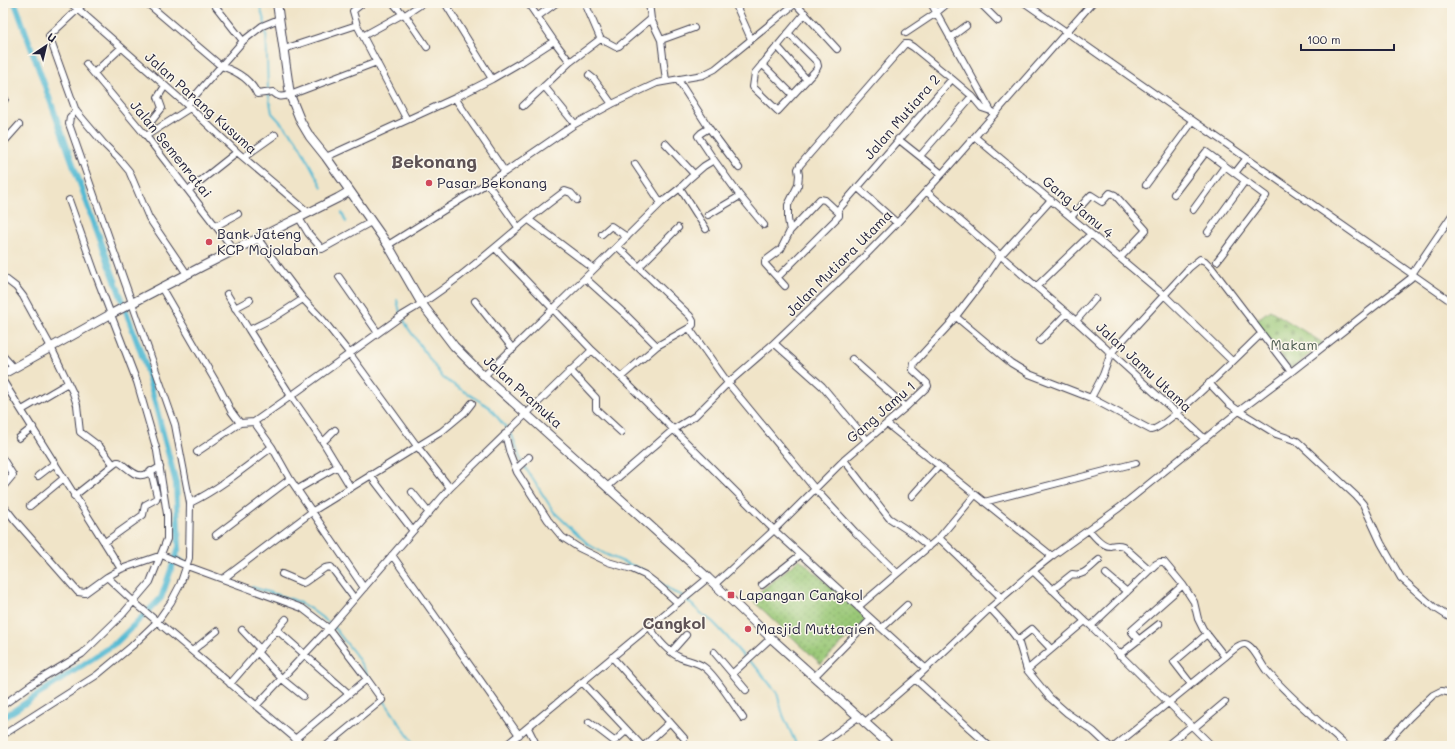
<svg xmlns="http://www.w3.org/2000/svg" width="1455" height="749" font-family="Mali,sans-serif">
<style>
.grass{fill:url(#grass-dots);stroke:#5e7559}
.cemetery{fill:url(#cemetery-stones);stroke:#5e7559}
.lines{fill:none;stroke-linecap:round;stroke-linejoin:round}
.stream{stroke:#54bad3;stroke-width:2}
.canal{stroke:#54bad3;stroke-width:6}
.minor-casing{stroke:#413f50;stroke-width:8}
.major-casing{stroke:#413f50;stroke-width:10}
.minor{stroke:#fff;stroke-width:6}
.major{stroke:#fff;stroke-width:8}
.poi-dot{fill:#d1495b;stroke:#fbf7ec;stroke-width:1.5}
.labels{text-anchor:middle;stroke-width:3;stroke-linejoin:round;paint-order:stroke}
.street-label{font-size:14px;fill:#22223b;stroke:#fbf7ec}
.poi-label{font-size:14px;fill:#22223b;stroke:#fbf7ec;text-anchor:start}
.park-label{font-size:14px;fill:#4c5c50;stroke:#fbf7ec}
.quarter-label{font-size:16px;font-weight:bold;fill:#5d5255;stroke:#fbf7ec}
.district-label{font-size:18px;font-weight:bold;fill:#5d5255;stroke:#fbf7ec}
</style>
<defs>
<pattern id="grass-dots" width="8" height="8" patternUnits="userSpaceOnUse"><rect width="8" height="8" fill="#9ac877"/><path d="M2 2h.1M6 6h.1" fill="none" stroke="#7da263" stroke-width="1.8" stroke-linecap="round"/></pattern>
<pattern id="cemetery-stones" width="16" height="16" patternUnits="userSpaceOnUse"><rect width="16" height="16" fill="#9ac877"/><path d="M2 7V4a2 2 0 0 1 4 0v3zM10 15v-3a2 2 0 0 1 4 0v3z" fill="#7da263"/></pattern>
</defs>
<rect width="100%" height="100%" fill="#fbf7ec"/>
<filter id="ink" filterUnits="userSpaceOnUse"><feTurbulence type="fractalNoise" baseFrequency=".025" numOctaves="2"/><feDisplacementMap in="SourceGraphic" scale="8" xChannelSelector="R" yChannelSelector="G"/><feConvolveMatrix kernelMatrix="1 2 1 2 8 2 1 2 1" color-interpolation-filters="sRGB"/></filter>
<filter id="wash" filterUnits="userSpaceOnUse"><feTurbulence type="fractalNoise" baseFrequency=".012" numOctaves="4" result="noise"/><feDisplacementMap in="SourceGraphic" scale="16" xChannelSelector="R" yChannelSelector="G"/><feGaussianBlur stdDeviation="0.9" result="paint"/><feColorMatrix in="noise" values="0 0 0 0 0 0 0 0 0 0 0 0 0 0 0 0 0 1.4 0 .05"/><feComposite in="paint" operator="in"/></filter>
<g filter="url(#wash)">
<rect width="100%" height="100%" fill="#f0e4c8"/>
<!-- grass -->
<path class="grass" d="M800,559L867,619L821,664L751,599Z"/>
<!-- cemetery -->
<path class="cemetery" d="M1270,310L1323,343L1291,369L1255,321Z"/>
<g class="lines">
<!-- stream -->
<path class="stream" d="M259,3L266,27L268,91L272,113L296,139L322,187
M342,213L346,222
M397,300L400,312L408,328L443,378L489,407L512,435L521,461L554,512L589,545L607,555L643,570L673,592L681,595L702,614L713,622L728,638L743,656L756,667L777,693L783,715L797,746
M176,555L184,561
M252,587L294,600L309,608L332,625L355,654L372,682
M383,699L415,746"/>
<!-- canal -->
<path class="canal" d="M3,718L117,642L161,598L179,547L176,483L144,361L15,3"/>
</g>
</g>
<g filter="url(#ink)">
<g class="lines">
<defs>
<path id="minor" d="M70,3L78,9L84,3
M147,3L221,66C236,71 251,80 257,94L273,92C279,98 282,97 290,95L377,62
M213,3L243,41
M363,3L353,11L357,25L407,120
M393,3L403,14L405,15L423,3
M445,3L492,79L523,61L554,41L528,3
M585,3L601,40
M735,3L751,39
M795,3L837,49
M931,3L991,111L993,113
M980,3L998,21
M1025,3L1452,302
M1449,3L1452,6
M405,15L427,47
M537,17L556,3
M651,19L661,40L666,81
M788,33L817,62L818,66L816,70L778,111L753,87L755,73L805,13
M906,33L936,13L948,3
M363,36L403,14
M950,38L966,26
M661,40L694,28
M554,41L570,62
M777,46L807,80
M284,49L357,25
M86,64L146,136L235,251
M762,64L793,95
M95,72L121,48
M589,75L594,79L612,104
M492,79L455,98L505,172
M678,80L709,128L701,133L698,136L714,160
M544,86L575,124
M3,102L5,99
M187,105L243,41L262,26L279,19
M523,106L570,62L599,40H603L616,47L619,46L651,19L649,3
M709,128L739,168
M154,129L150,123L162,108L158,97L165,86
M146,136L190,108
M975,137L1164,295L1232,361
M898,139L942,174
M3,143L19,125
M665,143L694,174
M920,156L972,96
M244,157L275,135
M326,157L455,98
M635,164L661,203
M1235,173L1246,159
M487,183L518,227
M1146,185L1193,121
M857,187L897,223
M680,188L706,229
M189,190L237,152
M926,191L1076,321L1205,439
M1174,194L1206,152L1266,196L1217,261
M838,210L952,79L972,96L982,108L991,111
M1193,210L1225,166
M708,215L740,196
M1071,217L1091,195L1102,202L1110,193L1115,195L1146,230L1120,258
M299,218L308,233L322,249L371,222
M529,220L594,269
M216,226L238,214
M1208,232L1245,181
M602,234L611,226L627,237
M258,239L303,299L323,320L350,354L417,446L450,488
M388,245L505,172L575,124L612,104L657,83L703,75L715,69L796,3
M618,247L690,316L693,321V325L689,328L657,346
M495,248L592,350L621,377L774,530L925,668
M639,267L678,228
M187,274L149,218L129,171L119,159L104,144L76,111L49,36L78,9L187,105L237,152L309,213
M3,277L16,287L23,296L51,347L73,393L77,405L80,432L100,447L113,464
M339,277L378,333
M778,277L839,216V213L825,200L820,199L790,231
M585,278L661,203L680,188L689,179L704,166L714,160L740,196L764,225
M785,286L765,264V261L781,249L790,231L788,219V205L798,185L799,175L798,169L800,165L905,44H908L913,47L952,79
M1037,286L1091,234
M161,287L220,389L231,411L240,423L254,422L291,396L249,330L275,317L303,299
M227,294L249,330
M475,301L513,349
M235,308L250,300
M955,316L1011,363L1029,374L1091,398L1151,430C1166,429 1245,349 1261,334
M1076,321L1095,299
M689,328L728,383L815,489L774,530L715,584
M1040,341L1067,313
M774,343L822,386L867,440
M3,356L14,368
M852,359L906,407
M570,370L596,398V409L621,432
M484,376L585,278L625,314L657,346L621,377
M3,381L121,569L107,577L134,602L304,746
M1209,383L1229,404L1239,411L1276,434L1297,441L1356,496L1363,504L1381,543L1401,578L1435,608L1452,619
M1091,398L1103,375L1111,353L1189,268L1200,259L1205,261L1211,267L1291,372
M22,410L68,383
M254,422L272,447L290,479L364,588
M887,424L1052,556
M505,434L510,454L517,472L548,520L562,537L579,548L608,562L632,569L645,575L658,585L678,603
M19,438L33,427
M323,442L335,430
M197,452L240,423
M3,459L13,475L3,487
M844,460L889,518L912,533L929,547
M516,469L529,457
M370,475L413,531
M38,476L55,463
M607,487L674,429L695,416L728,383L774,343L854,267L897,223L942,174L1092,3
M351,488L323,442L291,396L403,315C445,291 480,260 517,229C532,216 549,203 565,191L571,193L577,200
M298,489L338,466
M412,492L429,513
M74,496L117,462H119C138,476 137,481 160,467
M912,496L939,466
M984,502L1136,463
M190,503C219,489 246,467 272,447
M3,505L14,519L78,592L85,593L107,577
M30,506L64,478
M1089,530C1094,536 1102,546 1110,546C1115,545 1118,544 1123,546L1150,570
M216,535L290,479
M939,538L1002,598
M105,542L143,515L145,505L156,499L157,496L151,471
M392,555L519,735
M121,569L162,555L187,566L302,608L328,628L367,679L382,700L326,746
M1033,571L1085,621L1091,626L1212,746
M897,573L855,532L815,489L844,460L906,407L928,386L927,383L913,370L914,363L950,324L983,281L1000,256L1051,200
M282,574L303,583L305,582L325,568L331,567L354,598
M1106,574L1127,592
M223,579L313,511L441,432L465,412L472,403
M762,585L800,555
M1052,590L1072,574C1084,577 1090,567 1099,560
M858,607L939,538L975,495
M990,608L1012,632L1018,640L1027,670L1050,698L1067,713L1093,731L1109,746
M649,626C657,639 667,652 681,658C689,661 697,662 704,667C716,675 734,706 743,718
M1091,626L1156,564L1160,562H1164L1183,585L1194,602L1198,619L1203,629L1225,657L1115,746
M882,628L907,605
M242,630L260,649
M277,630L349,694
M1018,640L1032,629L1051,649
M1139,640L1132,632V630L1183,585
M192,651L217,631
M257,652L282,679L303,696
M671,652L686,635
M714,652L746,690
M1119,655L1159,624
M612,657L684,738
M1225,657C1230,653 1239,643 1245,644C1253,645 1261,664 1266,670C1290,698 1319,721 1346,746
M1027,670L1085,621
M733,673L771,638
M814,677L871,619
M915,679L989,746
M582,682L642,746
M230,684L286,619
M1191,684L1174,662L1207,634
M3,705L32,684L82,654L122,615L150,582L167,539V514L157,451L137,382L95,273L69,200
M256,706L331,626L450,488L592,350
M589,722L614,741L616,740L627,730
M864,723L915,679L990,608L1033,571L1052,556L1119,508L1239,411L1291,372L1411,278L1412,274L1452,215
M528,728L537,746
M1194,728L1225,702
M3,735L97,675L132,646L157,622L171,602L180,585L189,558L190,503L175,425L69,124L70,117L76,111
M295,739L367,679
M505,746L708,578
M644,746L670,722
M819,746L858,717
M1166,746L1191,726
M1383,746L1410,717L1433,695L1441,691L1452,693"/>
<path id="major" d="M277,3L290,95L301,122L310,137L326,157L388,245L422,304L454,346L484,376L708,578L771,638L891,746
M3,374L111,314L201,267L338,198L350,191"/>
</defs>
<!-- minor casing -->
<use href="#minor" class="minor-casing"/>
<!-- major casing -->
<use href="#major" class="major-casing"/>
<!-- minor -->
<use href="#minor" class="minor"/>
<!-- major -->
<use href="#major" class="major"/>
</g>
</g>
<!-- markers -->
<g class="poi-dot">
<circle cx="429" cy="183" r="4"/>
<circle cx="209" cy="242" r="4"/>
<rect x="727" y="591" width="8" height="8" rx="2"/>
<circle cx="748" cy="629" r="4"/>
</g>
<g class="labels">
<!-- street labels -->
<g class="street-label">
<text transform="translate(201 103) rotate(42)" y="5">Jalan Parang Kusuma</text>
<text transform="translate(902 117) rotate(-49)" y="5">Jalan Mutiara 2</text>
<text transform="translate(171 149) rotate(51)" y="5">Jalan Semenratai</text>
<text transform="translate(1078 207) rotate(40)" y="5">Gang Jamu 4</text>
<text transform="translate(839 263) rotate(-45)" y="5">Jalan Mutiara Utama</text>
<text transform="translate(1144 367) rotate(43)" y="5">Jalan Jamu Utama</text>
<text transform="translate(523 392) rotate(42)" y="5">Jalan Pramuka</text>
<text transform="translate(881 412) rotate(-41)" y="5">Gang Jamu 1</text>
</g>
<!-- poi labels -->
<g class="poi-label">
<text x="437" y="188">Pasar Bekonang</text>
<text x="217" y="239">Bank Jateng<tspan x="217" dy="16">KCP Mojolaban</tspan></text>
<text x="739" y="600">Lapangan Cangkol</text>
<text x="756" y="634">Masjid Muttaqien</text>
</g>
<!-- park labels -->
<g class="park-label">
<text x="1294" y="350">Makam</text>
</g>
<!-- quarter labels -->
<g class="quarter-label">
<text x="674" y="629">Cangkol</text>
</g>
<!-- district labels -->
<g class="district-label">
<text x="434" y="168">Bekonang</text>
</g>
</g>
<!-- margin -->
<rect width="1455" height="749" fill="none" stroke="#fbf7ec" stroke-width="16"/>
<!-- north arrow -->
<g transform="translate(46 46) rotate(35)" stroke="#fbf7ec" stroke-width="3" paint-order="stroke">
<path d="M0-3L7 15L0 10L-7 15Z" fill="#22223b"/>
<text y="-6" font-size="11" font-weight="bold" text-anchor="middle" fill="#22223b">U</text>
</g>
<!-- scale -->
<path d="M1301 44v6h93v-6" fill="none" stroke="#22223b" stroke-width="2"/>
<text x="1307" y="44" font-size="12" fill="#22223b" stroke="#fbf7ec" stroke-width="3" paint-order="stroke">100 m</text>
</svg>
